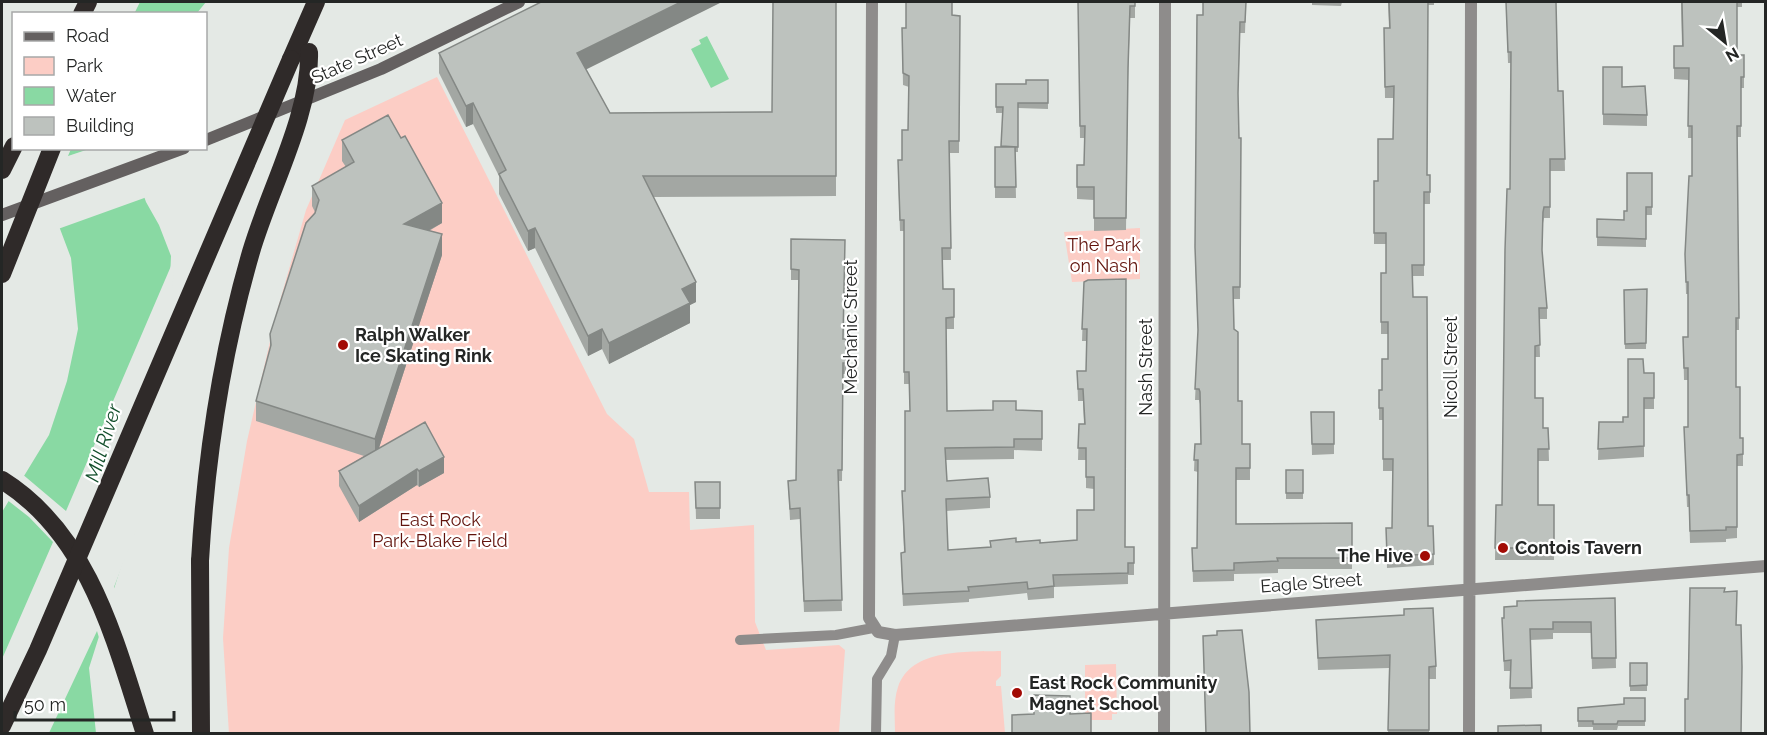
<svg xmlns="http://www.w3.org/2000/svg" width="1767" height="735" font-family="Raleway,sans-serif">
<style>
.green{fill:#fccdc5}
.water{fill:#89d9a3}
.pier{fill:#e4e9e5}
.lines{fill:none;stroke-linecap:round;stroke-linejoin:round}
.service{stroke:#8e8c8b;stroke-width:10}
.minor{stroke:#8e8c8b;stroke-width:12}
.secondary{stroke:#646060;stroke-width:12}
.motorway{stroke:#2f2a29;stroke-width:18}
.motorway-bridge{stroke:#2f2a29;stroke-width:18}
.wall{fill:#a3a7a3}
.shaded-wall{fill:#848885}
.building{fill:#bdc2be;stroke:#848885;stroke-width:1.5}
.poi-dot{fill:#a20b05;stroke:#fff;stroke-width:2}
.labels{text-anchor:middle;stroke-width:4.5;stroke-linejoin:round;paint-order:stroke}
.street-label{font-size:18px;fill:#242625;stroke:#fff}
.park-label{font-size:18px;fill:#62140d;stroke:#fff}
.poi-label{font-size:18px;font-weight:bold;fill:#242625;stroke:#fff;text-anchor:start}
.water-label{font-size:20px;font-style:italic;fill:#134f2c;stroke:#fff}
</style>
<rect width="100%" height="100%" fill="#e4e9e5"/>
<!-- green -->
<path class="green" d="M437,77L607,414L634,439L649,492H689L690,530L754,525L755,622L766,650L839,645L845,650L839,733L229,734L223,638L229,548L247,441L277,311L306,210L345,120Z
M1140,228V279L1072,282L1064,232Z
M1001,651V676L996,681V686H1001L1005,733H895C895,718 893,702 898,687C911,648 967,652 1001,651Z
M1116,664L1117,714H1112V720H1085V665Z"/>
<!-- water -->
<path class="water" d="M55,2H206L197,13L49,14Z
M707,36L729,79L711,88L691,49L701,44L699,40Z
M22,149H127L146,202L159,225L171,256L169,301L131,535L89,668L96,733L2,734V512L49,435L67,381L78,329L71,258L36,165Z"/>
<!-- pier -->
<path class="pier" d="M52,2H140L134,14L46,13Z
M19,148L71,149L68,156L89,149H129L147,197L58,229L33,166Z
M174,259L172,301L199,343L175,430L114,587L116,591L100,641L97,631L49,733H2V659L53,542L29,517L6,499L21,473L66,511Z"/>
<g class="lines">
<!-- service -->
<path class="service" d="M740,640L836,635L873,628
M876,734L877,679L891,656L895,635"/>
<!-- minor -->
<path class="minor" d="M872,2L869,618L878,632L895,635L1766,566
M1164,734L1165,2
M1469,734L1471,2"/>
<!-- secondary -->
<path class="secondary" d="M206,140L381,69L519,2
M2,215L184,148"/>
<!-- motorway -->
<path class="motorway" d="M82,14L88,2
M291,59L316,2
M2,170L14,146
M2,480C90,535 115,641 145,734
M200,561L201,734"/>
<!-- motorway-bridge -->
<path class="motorway-bridge" d="M2,274L52,148
M200,561C206,457 222,352 251,252C269,190 311,114 309,52
M2,726L38,650L291,59"/>
</g>
<!-- wall -->
<path class="wall" d="M836,2V196L653,197L696,302L690,305V323L609,364L602,349L588,356L535,248L528,251L499,194V176L473,124L466,127L439,73V53L586,69L610,113L772,112Z
M1078,2H1135V18H1130L1128,81L1126,230L1094,231V200L1077,199V165H1084L1085,138H1080Z
M1246,2L1245,33H1240L1238,100L1239,138H1241L1240,299H1233L1234,329L1238,401L1242,444H1250V480H1236V524L1352,523V569H1278V573L1234,574V581L1193,582L1192,548H1197L1198,472L1194,471L1195,444H1201L1200,404L1199,400H1195L1198,334L1195,259L1197,15H1203Z
M1312,2H1342L1341,6L1312,5Z
M1388,2H1434V5H1428L1427,175H1430V204H1424V276H1412L1413,297L1428,526L1434,554V565L1387,568L1386,528H1392L1393,471H1383V420H1379V390H1382L1388,359V334H1381V273H1386V244H1374V233L1378,181L1393,139L1394,98H1385L1384,28H1389Z
M1506,2L1558,91H1563L1565,171H1550V218H1544L1543,223L1542,252L1547,308V319H1539L1540,357H1535V398L1543,428H1548L1549,461H1538V505H1554V560H1495L1496,505H1502L1510,189L1511,63H1508Z
M1681,2H1742V7H1737V55H1744V88H1741V137H1737L1739,330H1736V387L1740,438H1743V466H1737V538L1726,539V542L1690,543L1689,507H1687L1684,427H1688V380H1684L1683,337H1688V294H1686L1685,254L1692,176V138H1688L1689,80L1674,79V46H1682Z
M952,15L960,16L959,153H950L951,260H943V289H954V329H946L947,411H1042V451L1014,450V459L946,460L947,481L990,497V508L946,511L948,550L990,547V541L1040,543L1077,540L1094,510V489L1086,488V460H1078L1079,424H1084L1083,401H1078L1077,371H1086L1087,341H1082L1084,282L1125,547L1134,563V575H1128V584L1054,587V598L1028,600L1027,593L969,599V602L903,606L901,564V553L904,552L902,491H905L910,411L909,384H904V231H900L898,172L902,160L908,130L909,87L903,85L902,28H906Z
M1048,80V109L1018,108V152H1015L1016,198H995V147H1001L1003,113H996V84H1026Z
M1622,87L1647,115V126L1603,125V114Z
M342,140L442,223L429,231L442,255L379,448L444,473L419,487L417,485L359,522L339,486V471L364,456L256,421V401L270,350V334L315,212L312,206V186L346,167L342,161Z
M1652,173V215H1646V247L1597,246V219L1624,220L1627,211Z
M791,239L843,339H846V374H843L842,481H838L842,611L804,612L800,519L790,520L788,481L796,480L799,280H791Z
M1647,289L1646,349H1625L1624,290Z
M1644,373H1654V409H1644V457L1598,460L1599,422H1623L1628,417Z
M1311,412H1334V454L1312,455Z
M1286,470H1303V499H1286Z
M695,482H720V519H696Z
M1615,598L1616,668L1592,669L1591,633H1553V639L1530,640L1532,698L1510,699V671H1504L1502,618Z
M1316,620L1436,666V679H1429V734H1388L1389,668L1318,670Z
M1630,663H1647V691H1630Z
M1645,698V726H1618L1617,730H1593V727H1578V708L1624,704Z"/>
<!-- shaded-wall -->
<path class="shaded-wall" d="M681,2H722L577,74V53Z
M473,103V124L466,127V106Z
M442,203V223L404,244V224Z
M535,228V248L528,251V231Z
M442,234V255L375,460V439Z
M696,282V302L690,305V323L609,364V343L682,289Z
M602,329V349L588,356V336Z
M444,457V473L419,487V471Z
M417,469V485L359,522V506Z"/>
<!-- building -->
<path class="building" d="M541,2H681L577,53L610,113L772,112L773,2H836V176H643L696,282L682,289L690,303L609,343L602,329L588,336L535,228L528,231L499,174L506,170L473,103L466,106L439,53Z
M906,2H952V15L960,16L959,141H949L951,248H942L943,289H954V317L946,318L947,411L993,410V401H1016V410L1042,411V439H1014V447L945,448L947,481L988,478L990,497L946,499L948,550L991,547L990,541L1016,538V542L1040,540V543L1077,540V510H1094V477H1086V448H1078L1079,424H1085L1083,389H1078L1077,371H1086L1087,329H1082L1084,282L1088,280L1126,279L1125,547H1134V563H1128V573L1053,575L1054,586L1028,589L1027,582L968,587L969,591L903,594L901,553L905,552L902,491H905V411H910L909,372H904V220H900L898,160H902V130H908L909,76L903,73L902,28H906Z
M1078,2H1135V6H1130L1128,68L1126,218H1094V187H1077V165H1084L1085,126H1080Z
M1203,2H1246L1245,22H1240L1238,93L1239,138H1241L1240,287H1233L1234,329L1238,332V401H1242V444H1250V468H1236V524L1352,523V558H1277L1278,561L1234,563V570L1193,571L1192,548H1197L1198,460H1194L1195,444H1201L1200,392L1199,389H1195L1198,330L1195,247L1197,15H1203Z
M1389,2H1428L1427,175H1430V192H1424V265H1412L1413,297H1427L1428,526H1433L1434,554L1387,556L1386,528H1392L1393,459H1383V408H1379V390H1382V359H1388V322H1381V273H1386V233H1374V181H1378V139H1393L1394,86L1385,87L1384,28H1390Z
M1506,2H1556L1558,91H1563L1565,159H1550V207H1544L1543,212L1542,250L1547,308H1539L1540,345L1535,346V398H1543V428H1548L1549,449H1538V505H1554V548H1495L1496,505H1502L1505,250L1507,189H1510L1511,52H1508Z
M1682,2H1737V55H1744V77H1741V126H1737L1739,318H1736V387H1740V438H1743V454L1737,455V527H1726V530L1690,531L1689,495H1687L1684,427H1688V368H1684L1683,337H1688V282H1686L1685,254L1689,176H1692V126H1688L1689,68H1674V46H1683Z
M1603,67H1622V87L1645,86L1647,115L1603,114Z
M1026,80H1048V103H1018V147L1001,146L1003,107H996V84H1026Z
M388,115L401,138L405,136L442,203L404,224L442,234L375,439L256,401L271,345L270,334L306,223L315,213L319,200L312,186L354,162L342,140Z
M995,147H1015L1016,187H995Z
M1627,173H1652V207H1646V239L1597,237V219L1624,220V211H1627Z
M791,239L845,240L843,339H846V363H843L842,470H838L842,600L804,601L800,508L790,509L788,481L796,480L799,270L791,269Z
M1647,289L1646,343L1625,344L1624,290Z
M1628,359H1643L1644,373H1654V398H1644V446L1598,449L1599,422H1623V417H1628Z
M1311,412H1334V444H1312Z
M425,422L444,457L419,471L417,469L359,506L339,471Z
M1286,470H1303V493H1286Z
M695,482H720V508H696Z
M1690,588H1725L1724,592L1737,591L1736,625H1741L1742,667L1741,734H1685V699H1688Z
M1615,598L1616,658H1592L1591,622H1553V629H1530L1532,688H1510L1511,660L1504,661L1502,618H1504V607L1517,606V601Z
M1433,608L1436,666L1429,667V730H1388L1390,655L1318,658L1316,620L1404,615V609Z
M1242,630L1249,692L1250,734H1206L1203,636L1217,635V631Z
M1630,663H1647V685L1630,686Z
M1034,695L1070,696V714L1091,713V734H1012V715L1034,714Z
M1624,698H1645V721H1618L1617,724H1593V721H1578V708L1624,704Z
M1541,725V734H1498V726Z"/>
<!-- markers -->
<g class="poi-dot">
<circle cx="343" cy="345" r="6"/>
<circle cx="1503" cy="548" r="6"/>
<circle cx="1425" cy="556" r="6"/>
<circle cx="1017" cy="693" r="6"/>
</g>
<g class="labels">
<!-- street labels -->
<g class="street-label">
<text transform="translate(357 59) rotate(-24)" y="6">State Street</text>
<text transform="translate(851 327) rotate(-90)" y="6">Mechanic Street</text>
<text transform="translate(1146 367) rotate(-90)" y="6">Nash Street</text>
<text transform="translate(1451 367) rotate(-90)" y="6">Nicoll Street</text>
<text transform="translate(1311 583) rotate(-4)" y="6">Eagle Street</text>
</g>
<!-- park labels -->
<g class="park-label">
<text x="1104" y="251">The Park<tspan x="1104" dy="21">on Nash</tspan></text>
<text x="440" y="526">East Rock<tspan x="440" dy="21">Park-Blake Field</tspan></text>
</g>
<!-- poi labels -->
<g class="poi-label">
<text x="355" y="341">Ralph Walker<tspan x="355" dy="21">Ice Skating Rink</tspan></text>
<text x="1515" y="554">Contois Tavern</text>
<text x="1413" y="562" text-anchor="end">The Hive</text>
<text x="1029" y="689">East Rock Community<tspan x="1029" dy="21">Magnet School</tspan></text>
</g>
<!-- water labels -->
<g class="water-label">
<text transform="translate(103 443) rotate(-73)" y="7">Mill River</text>
</g>
</g>
<!-- border -->
<rect width="1767" height="735" fill="none" stroke="#242625" stroke-width="6"/>
<!-- legend -->
<rect x="12" y="12" width="195" height="138" fill="#ffffff" stroke="#a7a8a8" stroke-width="1.5"/>
<rect x="24" y="32" width="30" height="9" fill="#646060" stroke="#a7a8a8" stroke-width="1.5"/>
<text x="66" y="42" font-size="18" fill="#242625">Road</text>
<rect x="24" y="57" width="30" height="18" fill="#fccdc5" stroke="#a7a8a8" stroke-width="1.5"/>
<text x="66" y="72" font-size="18" fill="#242625">Park</text>
<rect x="24" y="87" width="30" height="18" fill="#89d9a3" stroke="#a7a8a8" stroke-width="1.5"/>
<text x="66" y="102" font-size="18" fill="#242625">Water</text>
<rect x="24" y="117" width="30" height="18" fill="#bdc2be" stroke="#a7a8a8" stroke-width="1.5"/>
<text x="66" y="132" font-size="18" fill="#242625">Building</text>
<!-- north arrow -->
<g transform="translate(1725 42) rotate(150)" stroke="#ffffff" stroke-width="4.5" paint-order="stroke">
<path d="M0-4.5L10 22L0 15L-10 22Z" fill="#242625"/>
<text y="-9" font-size="16" font-weight="bold" text-anchor="middle" fill="#242625">N</text>
</g>
<!-- scale -->
<path d="M15 711v9h159v-9" fill="none" stroke="#242625" stroke-width="3"/>
<text x="24" y="711" font-size="18" fill="#242625" stroke="#ffffff" stroke-width="4.5" paint-order="stroke">50 m</text>
</svg>
